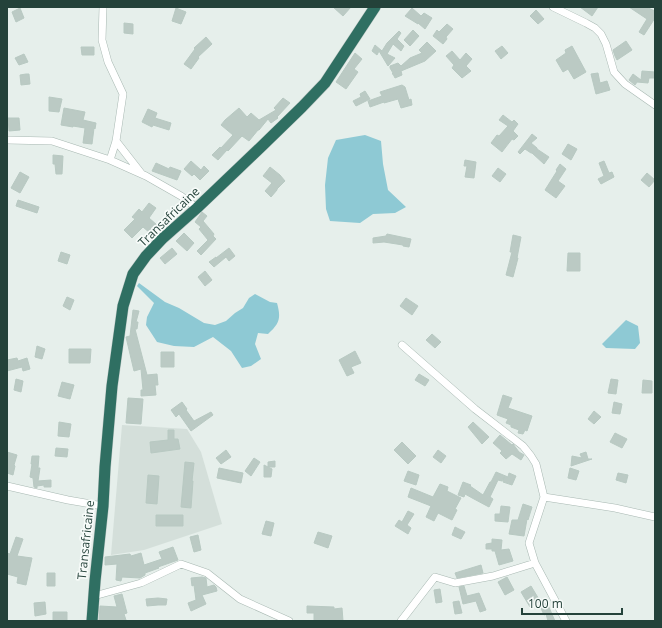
<svg xmlns="http://www.w3.org/2000/svg" width="662" height="628" font-family="'Open Sans',sans-serif">
<style>
.built{fill:#d4dfda}
.water{fill:#8ec9d4}
.building{fill:#bbcac4;stroke:#b8c9c2}
.lines{fill:none;stroke-linecap:round;stroke-linejoin:round}
.minor-casing{stroke:#a8b8b2;stroke-width:8}
.highway-casing{stroke:#c2cac8;stroke-width:12}
.minor{stroke:#fff;stroke-width:7}
.highway{stroke:#2f6f62;stroke-width:11}
.labels{text-anchor:middle;stroke-width:3.5;stroke-linejoin:round;paint-order:stroke}
.street-label{font-size:12px;fill:#24423a;stroke:#f7fbf9}
</style>
<rect width="100%" height="100%" fill="#e6efeb"/>
<!-- built -->
<path class="built" d="M122,425L187,429L201,452L222,524L144,550L111,555Z"/>
<!-- water -->
<path class="water" d="M365,135L381,141L383,164L388,190L406,207L395,213L373,214L360,223L330,221L326,209L325,185L328,158L336,140Z
M139,283L165,302L179,308L204,323L215,325L226,321L235,313L243,308L249,298L255,294L270,302L277,303C281,318 280,323 268,334L258,333L255,344L261,359L251,366L242,368L231,351L213,337L194,347L174,346L157,342L146,325L147,317L154,303L137,286Z
M626,320L638,326L640,343L635,349L606,348L602,344Z"/>
<!-- building -->
<path class="building" d="M333,7H351L343,16Z
M580,7H598L592,16Z
M629,7H646L655,11V18L644,35L639,32L647,19Z
M20,8L24,18L16,22L12,12Z
M176,8L186,12L181,24L172,21Z
M412,8L421,16L424,13L432,18L425,29L418,23V24L405,16Z
M536,10L544,19L538,24L530,16Z
M124,23L133,24V34L124,33Z
M447,24L453,29L446,37L447,39L443,44L433,36L437,30L439,32Z
M413,30L419,36L410,46L404,40Z
M399,31L401,33L397,39L404,46L401,51L393,44L387,54L395,58L388,66L379,51L377,55L372,51L375,45L382,51L387,43Z
M206,37L212,44L198,57L199,58L191,69L184,64L195,49L194,48Z
M626,41L632,50L617,60L615,56L613,50Z
M427,42L436,51L425,61L401,71L402,75L395,78L393,74H392L393,73L390,68V66L398,63L401,66L410,58L422,53L419,50Z
M502,46L508,53L501,59L495,51Z
M572,46L586,72L574,79L568,69L563,72L556,60L566,53L565,50Z
M81,47H94V55H82Z
M452,51L460,60L466,53L472,59L466,66L471,71L462,78L452,68L454,65L446,56Z
M355,53L362,59L354,69L358,72L346,89L336,82Z
M24,54L28,62L19,65L15,58Z
M642,71L655,72V78H649L648,83L637,82L635,85L629,80L633,74L641,80Z
M598,73L600,83L607,81L610,90L596,94L591,74Z
M26,74H29L30,84L21,85L20,75Z
M402,85L405,87L409,100L411,99L412,105L401,108L398,99L384,103V102L370,107L368,101L382,96L380,92Z
M365,91L370,99L356,106L353,101L361,97L360,94Z
M49,97L62,99L59,112L49,111Z
M283,98L290,103L277,117L278,118L271,123L268,119L259,130H258L249,141L242,136L228,151L227,150L218,160L212,155L220,147L221,148L233,135L221,125L225,120L239,108L247,117L251,113L259,120L276,110L274,108Z
M64,108L85,112L83,120L96,123L95,129L94,128L92,144L83,143L85,128L73,126V127L61,125Z
M148,109L157,113L155,118L171,123L169,130L153,125L152,127L142,122Z
M503,115L512,122L514,120L518,124L513,131L518,136L514,140L512,139L502,152L491,143L497,135L499,136L508,126L499,120Z
M8,118H19L20,130L9,131Z
M532,134L537,138L531,143L537,148V149L549,157L544,164L532,153H531L525,149L520,154L518,152Z
M568,144L577,149L571,160L562,154Z
M53,155L63,156L62,174H56L55,164H53Z
M465,160L476,162L474,178L465,177L467,166H464Z
M191,161L201,170L204,166L209,171L200,180L194,174L192,176L184,169Z
M604,161L609,173L612,172L614,177L601,184L598,179L604,176L599,163Z
M156,163L169,169L170,167L181,171L177,180L152,171Z
M560,164L566,169L558,181L565,186L556,198L545,190L557,171L556,170Z
M270,167L280,175L285,181L277,189V190L271,197L265,191L272,183L263,176Z
M498,168L506,174L500,182L492,176Z
M20,172L29,177L20,193L11,188Z
M647,173L655,180L649,187L641,180Z
M18,200L39,207L37,213L16,206Z
M149,203L156,208L149,218L157,225L150,233L143,227L132,238L124,230L135,219L132,217L139,209L142,212Z
M202,212L207,216L203,221L214,234L213,236L216,239L201,255L197,251L208,240L199,229L201,227L195,222Z
M184,233L194,243L187,251L176,241Z
M387,234L411,239L409,247L403,246V245L384,242L373,243V238L386,236Z
M513,235L521,237L517,258H518L513,277L506,275L512,252H510Z
M172,248L177,254L165,264L160,258Z
M229,248L235,256L229,261L226,257L214,267L209,262L216,257V258Z
M61,252L70,255L67,264L58,261Z
M568,253H580V271H567Z
M205,271L212,280L205,286L198,277Z
M67,297L74,300L70,310L63,306Z
M406,298L418,306L412,315L400,306Z
M133,310L139,311L136,322H138L137,329H135L147,375L157,374L158,385H155L156,395L141,396V390H143L141,369L134,371L126,337L130,336Z
M432,334L441,342L435,348L426,340Z
M37,346L45,349L42,359L35,357Z
M69,349H91L90,363H69Z
M355,351L361,363L351,367L354,373L347,376L339,360Z
M161,352H174V367H161Z
M17,358L18,361L27,358L30,369L23,371L22,367L7,371V360Z
M419,374L429,380L425,386L415,380Z
M16,379L23,381L21,392L14,390Z
M611,379L618,380L616,394L608,393Z
M643,380L652,381V393H642Z
M62,382L74,385L70,399L58,396Z
M503,395L512,398L508,408L532,416L527,431L525,430L523,434L518,433L519,430L511,427V425L506,423L508,419L497,415Z
M128,398L143,399L141,424L126,423Z
M182,402L187,409L186,410L194,421L211,412L213,415L191,431L179,414L176,417L171,410Z
M614,402L622,404L620,414L612,413Z
M594,411L601,417L594,424L588,419Z
M59,422L71,424L69,437L58,436Z
M473,422L489,437L482,444L468,427Z
M168,430H174V439H178L180,449L151,453L150,442L168,440Z
M615,433L627,439L622,448L610,442Z
M500,435L512,445L513,444L519,452L524,455L521,460L512,454L506,459L500,453L502,451L493,443Z
M402,442L416,456L408,464L394,450Z
M56,448L68,449L67,457L55,456Z
M226,450L231,457L221,464L216,458Z
M438,450L446,456L441,463L433,457Z
M7,452L17,455L14,465L15,466L13,475L7,473Z
M586,452L588,459H592L571,466L572,456L582,458L580,454Z
M32,456H39L38,468H40L38,481L51,480V487H44V485L37,486V488L34,487L33,478L30,477L32,464H31Z
M254,458L260,462L251,476L245,471Z
M275,461V467H268L272,469L271,477H264V465L268,467V462Z
M185,462L194,463L192,481H193L191,508L181,507Z
M219,468L243,473L241,483L217,478Z
M570,468L579,471L576,480L568,478Z
M408,471L419,475L416,485L404,481Z
M496,472L508,477L509,473L516,476L512,485L503,482L504,477L502,481L498,480L490,497L493,499L489,507L474,499L465,494L464,497L458,495L463,482L471,485L470,486L483,495L490,482H491Z
M618,473L628,475L626,483L616,480Z
M148,475L159,476L157,504L146,503Z
M440,484L448,487L447,491L461,498L455,509L457,510L452,520L438,513L434,521L426,517L431,506L408,497L411,488L433,497Z
M523,504L532,507L528,520L527,519L524,536L509,534L512,520H518Z
M501,506L510,507L508,522L495,521V514H500Z
M408,511L414,514L407,525L411,528L408,534L395,526L399,520L402,522Z
M156,515H183V526H156Z
M266,521L274,523L271,536L262,534Z
M455,527L465,532L461,539L452,535Z
M318,532L332,536L328,548L314,543Z
M198,535L201,550L194,552L190,537Z
M16,537L23,539L17,556L32,558L26,585L17,583L18,577L7,574V553L10,554Z
M492,539L502,540L501,550L509,549L513,561L499,565L495,551H492V549H486V544L492,543Z
M173,547L178,560L158,567L159,568L145,573V575L140,578L122,577L121,581L116,580L117,564L105,565V557L130,554L131,556L141,553L144,565L162,559L159,552Z
M481,565L483,573L457,578L455,573Z
M47,573H55V586H47Z
M202,577L206,578L207,587L214,585L216,587L217,591L202,595L206,604L191,611L188,603L196,600L194,585L192,586L191,578Z
M507,577L514,590L505,595L498,582Z
M464,586L467,596L479,593L486,610L480,612L476,601L463,604L459,587Z
M531,586L540,601L530,607L521,592Z
M440,589L442,602L436,603L434,590Z
M122,594L127,613L124,614L126,620L121,621H99L100,606L117,607L114,596Z
M158,598L167,599L166,605H158L147,606L146,599Z
M459,601L462,613L455,614L453,602Z
M45,602L46,614L35,616L34,603Z
M547,603L555,621H548L546,614L544,615L540,606Z
M307,606L334,607V609L342,608L343,621H314V613H307Z
M53,612H67V621H53Z"/>
<g class="lines">
<defs>
<path id="minor" d="M103,7L102,40L108,62L123,94L116,141L110,160
M553,7L586,23L595,28L601,34L606,44L614,72L625,84L655,105
M7,140L52,141L110,160L146,176L181,196L197,208
M116,141L141,173
M402,345L475,409L523,446L531,456L536,464L544,497
M7,486L68,500L103,506
M94,596L141,583L181,564L207,573L240,599L289,621
M401,621L435,577L455,583L493,576L535,563
M566,621L535,563L529,543L544,497L615,508L655,517"/>
<path id="highway" d="M92,621L95,581L103,506L105,467L112,386L123,306L133,274L146,256L162,239L197,208L264,144L302,107L325,83L375,7"/>
</defs>
<!-- minor casing -->
<use href="#minor" class="minor-casing"/>
<!-- highway casing -->
<use href="#highway" class="highway-casing"/>
<!-- minor -->
<use href="#minor" class="minor"/>
<!-- highway -->
<use href="#highway" class="highway"/>
</g>
<g class="labels">
<!-- street labels -->
<g class="street-label">
<text transform="translate(169 217) rotate(-44)" y="4">Transafricaine</text>
<text transform="translate(86 540) rotate(-84)" y="4">Transafricaine</text>
</g>
</g>
<!-- border -->
<rect width="662" height="628" fill="none" stroke="#24423a" stroke-width="16"/>
<!-- scale -->
<path d="M522 608v6h100v-6" fill="none" stroke="#24423a" stroke-width="2"/>
<text x="528" y="608" font-size="12" fill="#24423a" stroke="#f7fbf9" stroke-width="3" paint-order="stroke">100 m</text>
</svg>
